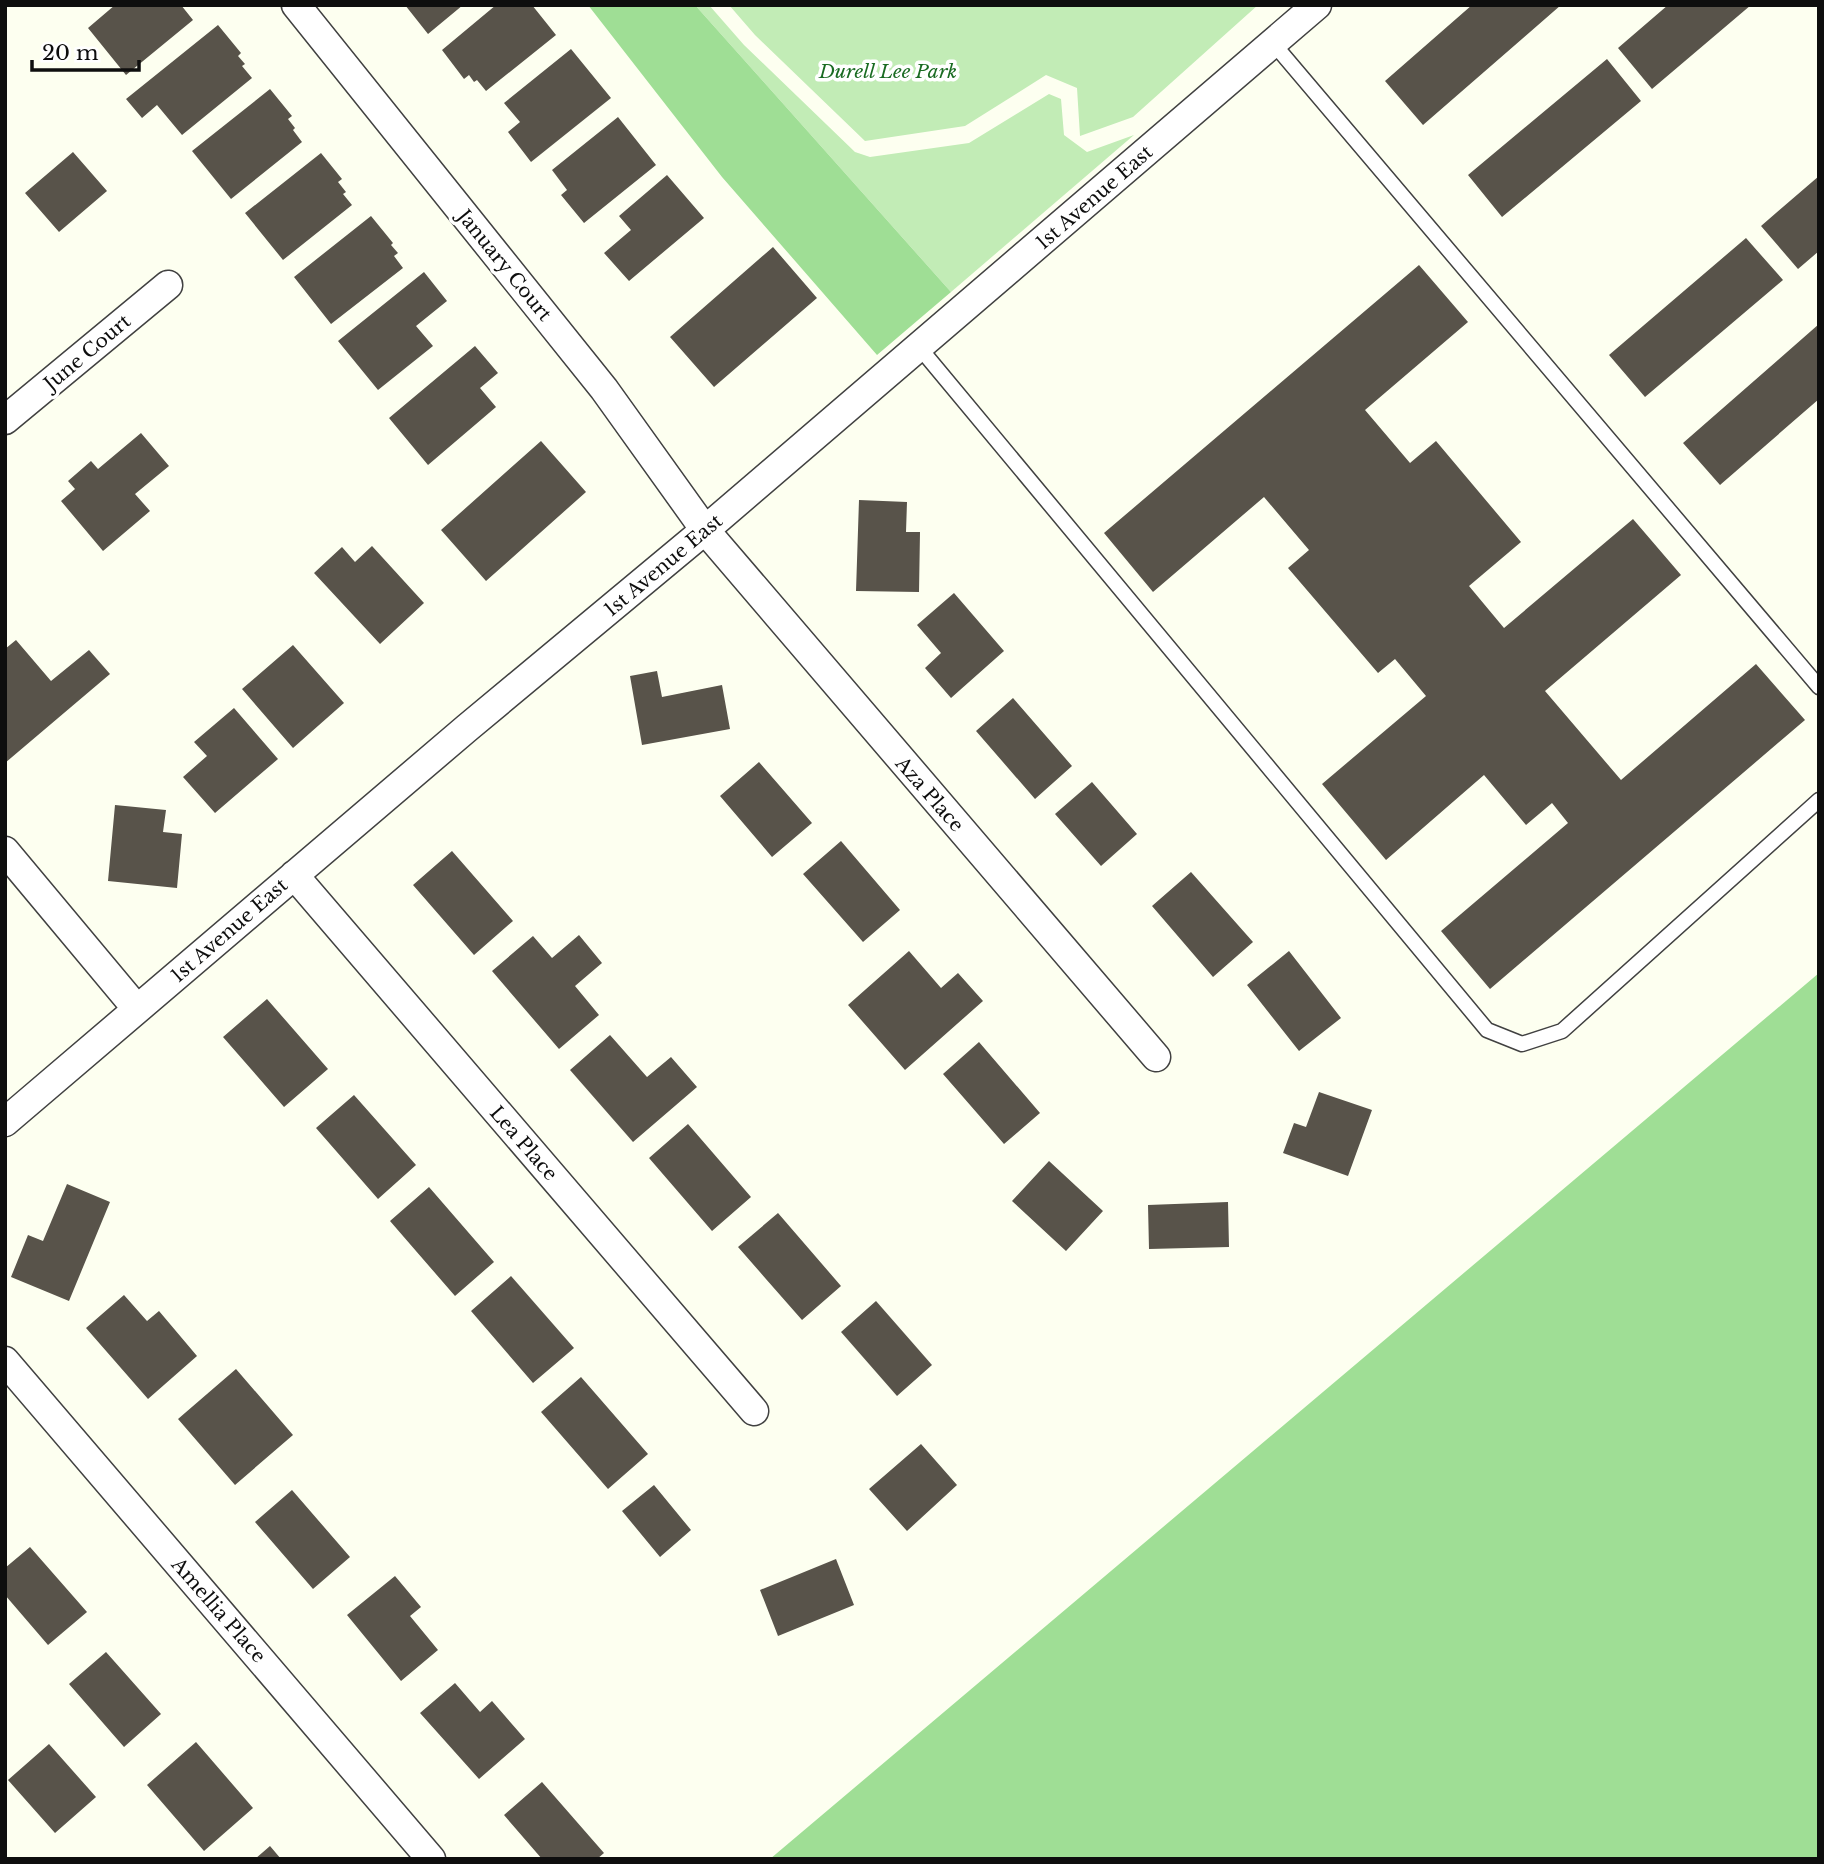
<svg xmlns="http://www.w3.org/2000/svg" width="1824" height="1864" font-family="'Libre Baskerville',serif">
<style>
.green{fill:#c2ecb6}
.forest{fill:#9fde95}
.building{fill:#58534a}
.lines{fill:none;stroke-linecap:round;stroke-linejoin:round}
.service-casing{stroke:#414141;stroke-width:17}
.minor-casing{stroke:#414141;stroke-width:31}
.service{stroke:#fff;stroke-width:14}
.minor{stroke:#fff;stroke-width:28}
.labels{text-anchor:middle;stroke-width:7;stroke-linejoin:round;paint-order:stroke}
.park-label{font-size:19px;font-style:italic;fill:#1a6b22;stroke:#fff}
.street-label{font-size:19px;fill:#0e0e0e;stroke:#fff}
</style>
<rect width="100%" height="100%" fill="#fdfff0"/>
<!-- green -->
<path class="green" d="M695,5H709L744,45L855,152L870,157L969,143L1049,94L1061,99L1064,135L1087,152L1134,135L951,292Z
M729,5H1258L1133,117L1080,136L1077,88L1046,75L965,126L865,141L755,35Z"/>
<!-- forest -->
<path class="forest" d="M588,5H695L951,292L877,355L722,177Z
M1819,973V1859H770Z"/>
<!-- building -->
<path class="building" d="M115,5H181L193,20L126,75L88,28Z
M405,5H463L428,34Z
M496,5H532L556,35L486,91L477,80L474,82L469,75L464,79L442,50Z
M1472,5H1561L1423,125L1385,81Z
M1668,5H1751L1652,89L1618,48Z
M218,25L241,53L238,56L245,64L242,66L252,78L182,135L157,105L142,118L126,99Z
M571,49L611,98L531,162L508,132L520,122L504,103Z
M1607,59L1641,101L1502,217L1468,175Z
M270,89L292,116L288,119L295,128L293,130L302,142L231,199L192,151Z
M618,117L656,165L584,223L561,195L567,190L552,170Z
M73,152L107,191L59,232L25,193Z
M321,153L342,179L338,182L346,192L343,194L352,205L283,260L245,213Z
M667,175L704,218L629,281L604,253L631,230L619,216Z
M1819,176V251L1798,269L1761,226Z
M371,216L393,243L391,245L398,253L394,256L403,268L331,324L294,277Z
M1746,238L1783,280L1645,397L1609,355Z
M773,247L817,298L714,387L670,337Z
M1419,265L1468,322L1365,410L1410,463L1436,441L1521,542L1469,586L1504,628L1633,519L1681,575L1545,691L1621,780L1756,664L1805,720L1490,989L1441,931L1568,823L1552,803L1526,825L1484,775L1386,860L1322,784L1426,696L1395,659L1378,673L1288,568L1309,550L1264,497L1153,592L1104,533Z
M424,272L447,301L416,326L433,346L378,390L338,341Z
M1819,324V399L1720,485L1683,443Z
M475,346L498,373L480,388L496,407L428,465L389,418Z
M141,433L169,466L135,494L150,511L103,551L61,501L75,489L68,481L91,461L98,469Z
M541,441L586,492L486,581L441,530Z
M859,500L907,502L906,532H920L919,592L856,591Z
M372,546L424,603L380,644L314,573L342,547L355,562Z
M954,593L1004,651L951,698L925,668L941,653L917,625Z
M16,640L51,681L89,650L110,674L5,763V649Z
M293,645L344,703L293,748L242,689Z
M657,671L662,697L722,685L730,729L642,745L630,676Z
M1013,698L1072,766L1035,799L976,731Z
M234,708L278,759L215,813L183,777L207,756L194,742Z
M759,762L812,823L772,857L720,796Z
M1092,782L1137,834L1101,866L1055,814Z
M115,805L166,810L163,832L182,834L177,888L108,881Z
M841,841L900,910L863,942L803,874Z
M452,851L513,921L474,955L413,885Z
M1191,872L1253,942L1213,977L1152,906Z
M579,935L602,963L575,986L599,1015L559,1049L492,971L533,936L552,958Z
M909,951L941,988L958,973L983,1001L905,1070L848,1005Z
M1289,951L1341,1018L1299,1051L1247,985Z
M267,999L328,1069L284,1107L223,1037Z
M610,1035L647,1077L671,1057L697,1087L633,1142L570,1070Z
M979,1042L1040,1113L1004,1144L943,1074Z
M1319,1092L1372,1110L1348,1176L1283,1153L1294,1123L1306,1127Z
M354,1095L416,1165L378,1199L316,1128Z
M688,1124L751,1197L712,1231L649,1158Z
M1049,1161L1103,1211L1066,1251L1012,1201Z
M67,1184L110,1202L69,1301L11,1277L28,1235L43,1241Z
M429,1187L494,1262L455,1296L390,1221Z
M1228,1202L1229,1247L1149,1249L1148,1205Z
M778,1213L841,1286L802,1320L738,1247Z
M511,1276L574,1348L533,1383L471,1311Z
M124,1295L147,1321L159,1311L197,1356L148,1399L86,1328Z
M876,1301L932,1365L897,1396L841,1332Z
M236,1369L293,1435L235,1485L178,1419Z
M581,1377L648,1454L608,1489L541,1412Z
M921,1444L957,1485L907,1531L869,1489Z
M654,1485L691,1530L660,1557L622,1511Z
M292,1490L350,1557L313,1589L255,1522Z
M30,1547L87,1612L48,1645L5,1595V1568Z
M836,1559L854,1605L778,1636L760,1590Z
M395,1576L421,1607L410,1616L438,1650L401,1681L347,1615Z
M106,1652L161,1714L124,1747L69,1684Z
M455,1683L480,1712L492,1701L525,1739L479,1779L420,1713Z
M196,1742L253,1808L204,1851L147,1785Z
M49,1744L96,1797L55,1833L8,1780Z
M542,1782L604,1853L597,1859H542L504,1815Z
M270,1846L281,1859H255Z"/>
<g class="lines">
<defs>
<path id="service" d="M1273,43L1819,687
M919,347L1487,1030L1522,1044L1562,1031L1819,800"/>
<path id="minor" d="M296,5L604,389L705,530L1156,1057
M5,420L168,285
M5,851L137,1009
M294,875L754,1411
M5,1122L467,728L705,530L1317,5
M5,1361L431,1859"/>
</defs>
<!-- service casing -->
<use href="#service" class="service-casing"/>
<!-- minor casing -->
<use href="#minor" class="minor-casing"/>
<!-- service -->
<use href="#service" class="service"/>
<!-- minor -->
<use href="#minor" class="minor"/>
</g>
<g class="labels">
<!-- park labels -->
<g class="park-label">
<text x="888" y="78">Durell Lee Park</text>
</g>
<!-- street labels -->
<g class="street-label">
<text transform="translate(1094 197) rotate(-41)" y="7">1st Avenue East</text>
<text transform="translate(505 265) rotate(51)" y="7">January Court</text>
<text transform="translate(87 352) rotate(-40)" y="7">June Court</text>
<text transform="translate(663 565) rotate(-40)" y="7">1st Avenue East</text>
<text transform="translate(930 794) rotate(49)" y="7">Aza Place</text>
<text transform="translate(229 930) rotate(-41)" y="7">1st Avenue East</text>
<text transform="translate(524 1143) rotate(49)" y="7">Lea Place</text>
<text transform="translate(219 1610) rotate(49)" y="7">Amellia Place</text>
</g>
</g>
<!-- border -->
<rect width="1824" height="1864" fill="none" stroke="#0e0e0e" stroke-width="14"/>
<!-- scale -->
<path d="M32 60v10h107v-10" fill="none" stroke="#0e0e0e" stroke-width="3.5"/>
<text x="42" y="60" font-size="21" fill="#0e0e0e" stroke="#ffffff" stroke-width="5" paint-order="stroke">20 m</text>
</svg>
